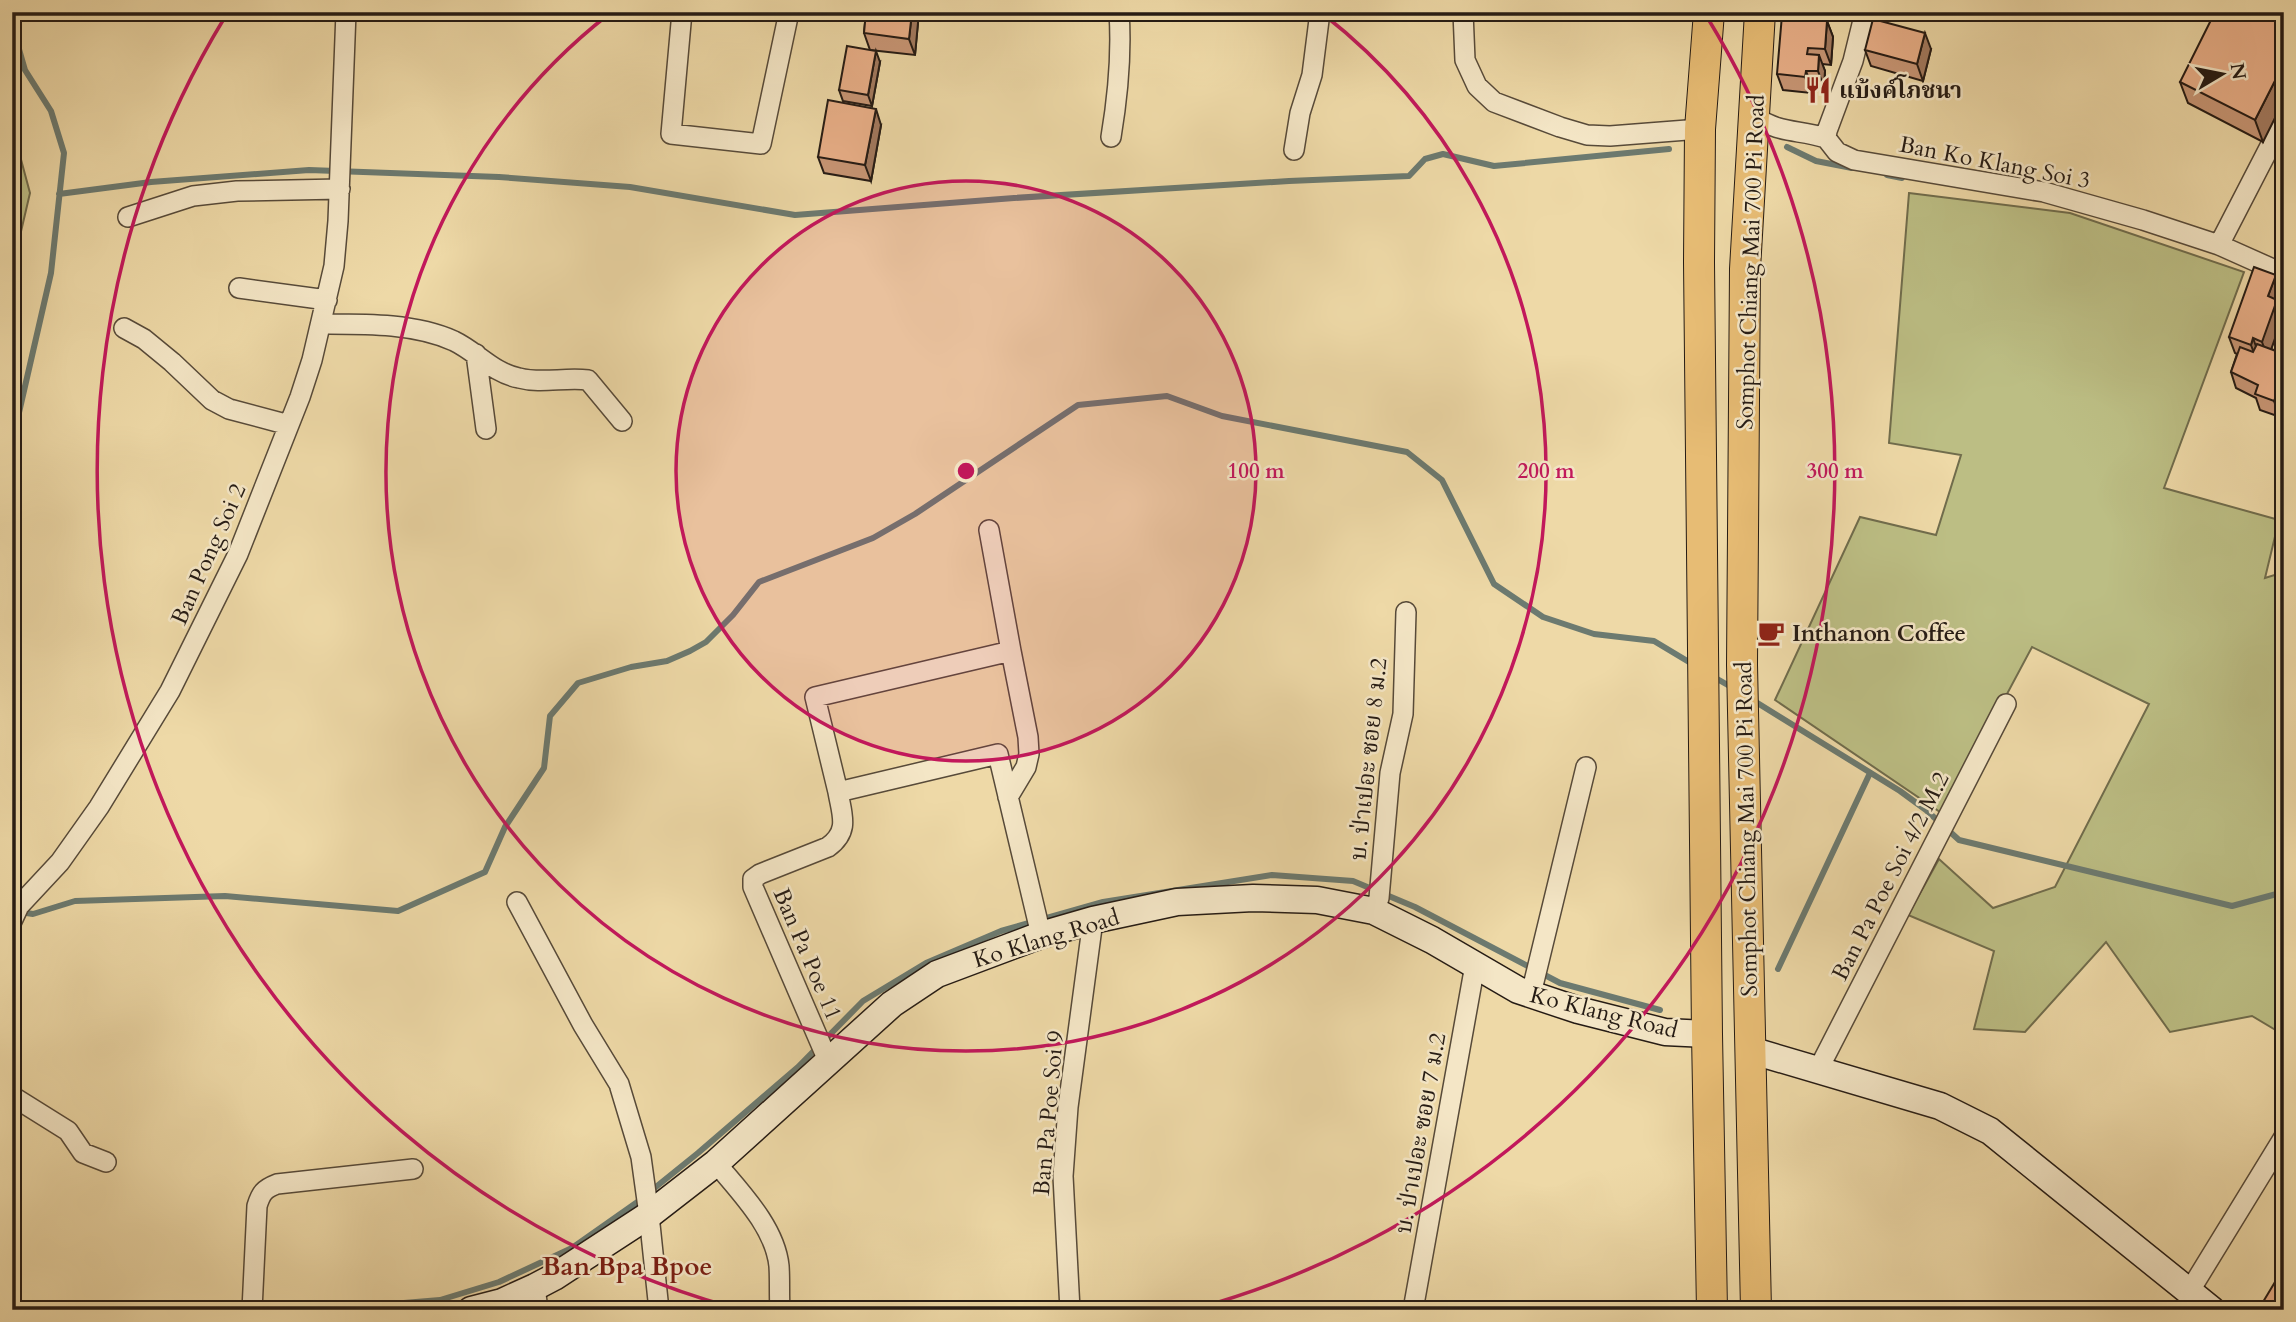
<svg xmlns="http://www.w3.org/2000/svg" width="2296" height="1322" font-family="Cardo,'Noto Serif Thai',serif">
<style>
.green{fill:#bcbe84;stroke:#706c4c;stroke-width:2}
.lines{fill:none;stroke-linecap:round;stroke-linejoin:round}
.stream{stroke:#6c7a70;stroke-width:6}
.street-casing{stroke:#574a39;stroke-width:22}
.secondary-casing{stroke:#251b14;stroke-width:29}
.primary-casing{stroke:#251b14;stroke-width:32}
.street{stroke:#f4e6c6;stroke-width:19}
.secondary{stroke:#f4e6c6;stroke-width:26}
.primary{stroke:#e7bc74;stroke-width:30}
.wall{fill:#c89675;stroke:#251b14;stroke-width:2}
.shaded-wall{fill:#a37a5f;stroke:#251b14;stroke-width:2}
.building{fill:#e9af88;stroke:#251b14;stroke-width:2}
.ring{fill:none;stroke:#c2185b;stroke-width:3.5}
.labels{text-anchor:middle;stroke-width:5;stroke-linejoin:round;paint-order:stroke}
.poi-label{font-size:23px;font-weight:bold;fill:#251b14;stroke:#f4e6c6;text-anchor:start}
.street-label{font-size:23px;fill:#251b14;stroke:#f4e6c6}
.quarter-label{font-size:26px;font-weight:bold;fill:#7a1f14;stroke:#f4e6c6}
.centre{fill:#c2185b;stroke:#f4e6c6;stroke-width:3.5}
.ring-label{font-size:21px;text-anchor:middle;font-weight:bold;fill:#c2185b;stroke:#f4e6c6;stroke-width:5;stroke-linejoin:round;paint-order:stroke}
</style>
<rect width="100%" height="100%" fill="#eed9a7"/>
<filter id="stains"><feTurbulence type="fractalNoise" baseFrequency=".00286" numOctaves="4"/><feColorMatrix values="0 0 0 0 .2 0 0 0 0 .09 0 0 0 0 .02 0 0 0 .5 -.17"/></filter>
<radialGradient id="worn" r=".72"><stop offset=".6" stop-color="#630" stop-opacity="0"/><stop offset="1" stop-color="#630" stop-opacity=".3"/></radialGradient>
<!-- green -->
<path class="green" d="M12,126L30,193L12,270Z
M1909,193L2070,213L2244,272L2164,488L2279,520L2265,578L2284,572V1035L2252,1016L2170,1032L2106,942L2025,1032L1974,1029L1994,951L1908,915L1939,859L1993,908L2055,887L2149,704L2032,647L1943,814L1775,700L1860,517L1936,535L1961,455L1889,443Z"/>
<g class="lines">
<!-- stream -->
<path class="stream" d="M12,25L25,70L51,111L64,153L51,273L12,443
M1787,147L1816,161L1852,168
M1887,175L1902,178
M59,194L151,182L309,170L499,177L630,187L795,215L1014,198L1289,181L1409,176L1425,159L1443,154L1494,166L1669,149
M1712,676L1733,688
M1751,699L1900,791L1926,810L1959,840L2232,906L2284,892
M20,912L33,914L75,901L225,896L398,911L485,872L505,827L544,768L550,716L578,683L631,667L667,661L690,651L706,642L733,615L759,582L873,538L915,514L1078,405L1167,396L1222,416L1407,452L1442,480L1494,584L1543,617L1594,634L1654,641L1694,665
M1778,969L1870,773
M319,1310L440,1300L499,1282L572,1248L636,1203L698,1153L798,1067L863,1001L926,963L1001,931L1103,902L1272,875L1353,881L1415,907L1560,983L1660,1010"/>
<defs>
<path id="street" d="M682,12L671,134L761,144L789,12
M1463,12L1465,60L1477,86L1494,102L1560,127L1587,135L1610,136L1700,129
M1865,12L1853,61L1827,131L1826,138L1837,152L1854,160L2044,192L2143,220L2219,245L2284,274
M1754,116C1780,134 1797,129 1826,138
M1111,137C1118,95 1122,55 1119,12
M1294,150L1300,113L1312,75L1320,12
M128,217L193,196L237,191L340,189
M2219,245L2284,119
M239,288L327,300
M321,324C364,324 414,323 454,341C477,352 493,373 519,378C541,384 565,377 588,380L622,421
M124,328L144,339L172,362L212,400L229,409L289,425
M476,354L486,429
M989,530L1011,651L815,697L838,792L998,754L1041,935
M1008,797L1026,767L1029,754L1028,737L1011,651
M517,902L583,1025L619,1084L641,1157L649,1215L659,1310
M1374,911L1379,898L1390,773L1403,714L1406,612
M12,921L19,906L60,862L99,807L170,691L238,554L300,397L312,360L334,266L338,221L346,12
M1531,994L1586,767
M829,1063L753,887V879L760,874L828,847C850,831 842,815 838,792
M1818,1070L2006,704
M12,1096L68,1131L83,1153L106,1162
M716,1163C740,1192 775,1227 779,1266C780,1280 779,1295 780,1310
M535,1287L538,1310
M2189,1292L2284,1137
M252,1310L257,1206C261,1193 264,1189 277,1184L413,1169
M1070,1310L1063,1176L1068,1107L1093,920
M1413,1310L1475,965"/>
<path id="secondary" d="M1750,1050L1940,1106L1990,1131L2212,1310
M471,1310L502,1302L535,1287L554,1277L649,1215L716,1163L892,1004L937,974L1041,935L1093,920L1177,902L1253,898L1317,900L1374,911L1432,940L1518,990L1578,1010L1665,1032L1707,1034"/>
<path id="primary" d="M1709,12L1700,129L1699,262L1707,1034L1712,1310
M1756,1310L1742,665L1745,269L1760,12"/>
</defs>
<!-- street casing -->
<use href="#street" class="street-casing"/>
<!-- secondary casing -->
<use href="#secondary" class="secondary-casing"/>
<!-- primary casing -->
<use href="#primary" class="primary-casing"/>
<!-- street -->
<use href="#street" class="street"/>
<!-- secondary -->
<use href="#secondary" class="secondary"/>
<!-- primary -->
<use href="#primary" class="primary"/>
</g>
<!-- wall -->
<path class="wall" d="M866,12H919L915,55L870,50L864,33Z
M2284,12L2263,142L2188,103L2180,82Z
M1827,21L1833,37L1831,65L1822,64L1825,71L1824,87H1812L1811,93L1783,90L1777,74Z
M1931,49L1923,81L1871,66L1865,50Z
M880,62L872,106L843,101L839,90Z
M881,125L871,181L824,173L818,157Z
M2282,291L2278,302L2283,316L2271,349L2284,354V407L2280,417L2260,410L2256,398L2236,388L2231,372L2237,354L2235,353L2229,337Z"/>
<!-- shaded-wall -->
<path class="shaded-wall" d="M912,12H919L915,55L909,39Z
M1827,21L1833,37L1831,65L1825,49Z
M1925,33L1931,49L1923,81L1917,64Z
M876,51L880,62L872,106L868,95Z
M1819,55L1825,71L1824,87L1818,71Z
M2284,63V100L2263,142L2255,120Z
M1806,71L1812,87L1811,93L1805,77Z
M876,109L881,125L871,181L865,165Z
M2276,275L2282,291L2278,302L2283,316L2268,358L2262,342L2268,296Z
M2253,338L2259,355L2257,361L2251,345Z
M2278,391L2284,407L2280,417L2274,401Z"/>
<!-- building -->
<path class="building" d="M866,12H912L909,39L864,33Z
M2215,12H2284V63L2255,120L2180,82Z
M1782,15L1827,21L1825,49L1808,48L1807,54L1819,55L1818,71H1806L1805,77L1777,74Z
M1873,19L1925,33L1917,64L1865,50Z
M847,46L876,51L868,95L839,90Z
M828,100L876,109L865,165L818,157Z
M2254,267L2276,275L2268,296L2277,300L2262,342L2253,338L2251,345L2229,337Z
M2257,344L2284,354V393L2278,391L2274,401L2255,394L2258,385L2231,372L2240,347L2253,352Z
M2284,1267V1310H2264L2260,1307Z"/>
<!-- distance rings -->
<circle cx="966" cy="471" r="290" fill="#c2185b" fill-opacity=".12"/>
<g class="ring">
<circle cx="966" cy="471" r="290"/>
<path d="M1323 14A580 580 0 1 1 609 14"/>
<path d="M734 1308A869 869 0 0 1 225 17M1707 17A869 869 0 0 1 1198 1308"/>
</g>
<!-- icons -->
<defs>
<symbol id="restaurant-bare" viewBox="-9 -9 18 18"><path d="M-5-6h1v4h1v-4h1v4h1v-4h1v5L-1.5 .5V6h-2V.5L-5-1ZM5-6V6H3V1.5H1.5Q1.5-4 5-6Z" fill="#8f2418" stroke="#f4e6c6" stroke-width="2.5" paint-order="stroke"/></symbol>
<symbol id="cafe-bare" viewBox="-9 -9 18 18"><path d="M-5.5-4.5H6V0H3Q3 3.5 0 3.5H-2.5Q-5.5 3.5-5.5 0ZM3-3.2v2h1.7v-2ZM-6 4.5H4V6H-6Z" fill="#8f2418" stroke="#f4e6c6" stroke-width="2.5" paint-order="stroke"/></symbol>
</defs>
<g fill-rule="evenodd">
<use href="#restaurant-bare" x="1799" y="71" width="38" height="38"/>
<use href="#cafe-bare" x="1752" y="614" width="38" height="38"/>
</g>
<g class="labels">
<!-- poi labels -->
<g class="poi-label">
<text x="1839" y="98">แบ้งค์โภชนา</text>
<text x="1792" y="641">Inthanon Coffee</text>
</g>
<!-- street labels -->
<g class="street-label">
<text transform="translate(1995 162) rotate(11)" y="8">Ban Ko Klang Soi 3</text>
<text transform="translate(1750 262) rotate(-88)" y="8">Somphot Chiang Mai 700 Pi Road</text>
<text transform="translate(208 554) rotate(-66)" y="8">Ban Pong Soi 2</text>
<text transform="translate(1368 759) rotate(-84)" y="8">บ. ป่าเปอะ ซอย 8 ม.2</text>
<text transform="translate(1746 829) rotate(-91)" y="8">Somphot Chiang Mai 700 Pi Road</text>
<text transform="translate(1890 876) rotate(-63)" y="8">Ban Pa Poe Soi 4/2 M.2</text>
<text transform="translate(1046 938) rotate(-17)" y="8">Ko Klang Road</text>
<text transform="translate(808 954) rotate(67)" y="8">Ban Pa Poe 11</text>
<text transform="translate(1604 1012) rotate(14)" y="8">Ko Klang Road</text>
<text transform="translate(1048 1113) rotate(-85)" y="8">Ban Pa Poe Soi 9</text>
<text transform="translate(1420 1133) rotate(-80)" y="8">บ. ป่าเปอะ ซอย 7 ม.2</text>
</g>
<!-- quarter labels -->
<g class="quarter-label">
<text x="627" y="1275">Ban Bpa Bpoe</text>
</g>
</g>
<circle cx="966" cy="471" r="10" class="centre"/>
<g class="ring-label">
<text x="1256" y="478">100 m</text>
<text x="1546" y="478">200 m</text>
<text x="1835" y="478">300 m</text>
</g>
<!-- margin -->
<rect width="2296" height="1322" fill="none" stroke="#eed9a7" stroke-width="42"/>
<rect x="14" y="14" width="2268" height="1294" fill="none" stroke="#251b14" stroke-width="3.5"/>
<rect x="21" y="21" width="2254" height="1280" fill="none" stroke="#251b14" stroke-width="2"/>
<!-- north arrow -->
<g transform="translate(2222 74) rotate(80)" stroke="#f4e6c6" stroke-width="5" paint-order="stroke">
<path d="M0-5L12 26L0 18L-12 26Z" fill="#251b14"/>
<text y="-10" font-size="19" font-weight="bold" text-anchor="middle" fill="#251b14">N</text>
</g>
<rect width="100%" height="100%" filter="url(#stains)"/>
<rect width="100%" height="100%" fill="url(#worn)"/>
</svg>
